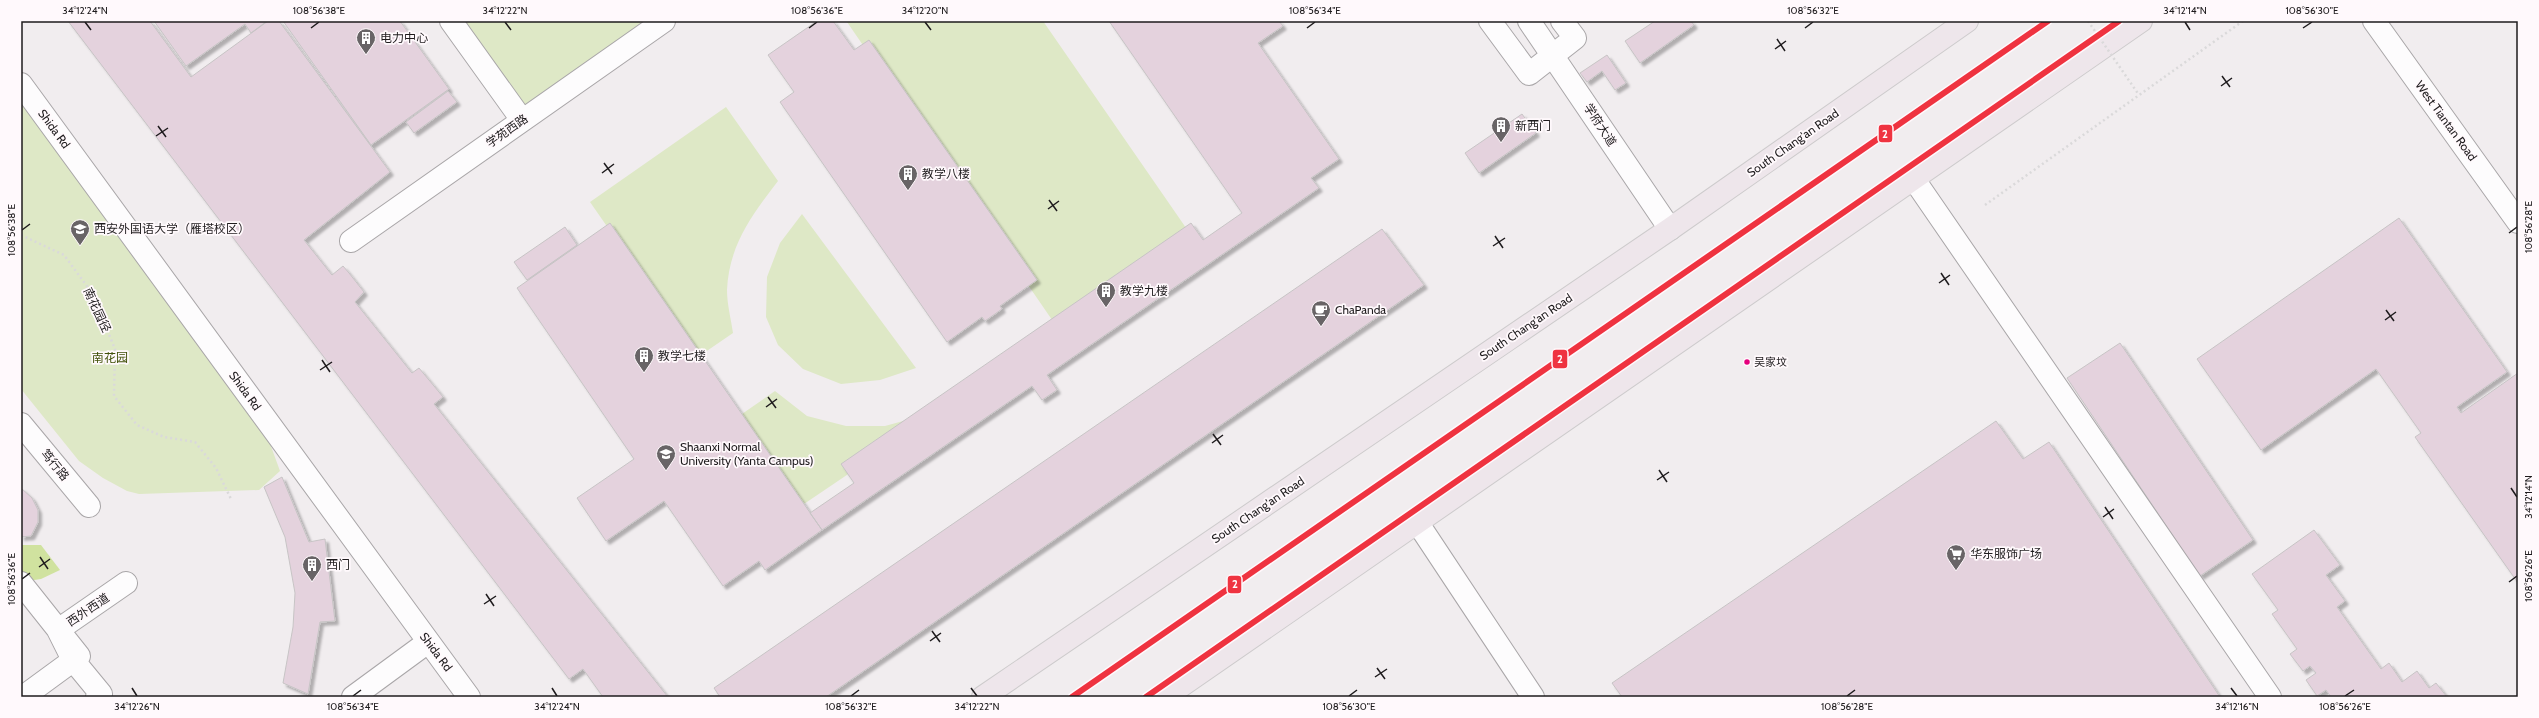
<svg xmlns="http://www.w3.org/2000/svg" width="2539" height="718" font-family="Cabin,'Noto Sans SC',sans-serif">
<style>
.green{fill:#dee8c6}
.water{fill:#d0e29f}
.building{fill:#e4d2dd;stroke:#c7c4c5;filter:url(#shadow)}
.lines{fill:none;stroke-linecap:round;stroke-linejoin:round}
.minor-casing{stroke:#a9a6a8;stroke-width:24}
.major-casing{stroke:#cdcbcc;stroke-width:24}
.path{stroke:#dad9da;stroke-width:2.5;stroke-dasharray:2 3;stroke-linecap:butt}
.minor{stroke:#fdfcfd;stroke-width:22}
.major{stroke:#eee6eb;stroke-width:22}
.path-bridge{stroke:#dad9da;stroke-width:2.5;stroke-dasharray:2 3;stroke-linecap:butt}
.metro-1-casing{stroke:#fff9fc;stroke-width:9}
.metro-1{stroke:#ef3340;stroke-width:6}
.ticks{fill:none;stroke:#1e1b1d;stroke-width:1.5}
.bus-dot{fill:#e5007d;stroke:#fff9fc;stroke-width:1.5}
.labels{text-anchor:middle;stroke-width:3.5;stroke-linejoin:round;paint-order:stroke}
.bus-label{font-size:11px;fill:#1e1b1d;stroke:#fff9fc;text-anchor:start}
.poi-label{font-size:12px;fill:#1e1b1d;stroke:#fff9fc;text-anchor:start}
.street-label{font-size:12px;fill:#1e1b1d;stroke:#fff9fc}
.park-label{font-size:12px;fill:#415108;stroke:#fff9fc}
.line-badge{stroke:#fff9fc;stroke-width:1.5}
.badge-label{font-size:11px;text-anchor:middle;font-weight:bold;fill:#fff}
.neatline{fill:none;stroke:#1e1b1d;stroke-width:1.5}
.ticks-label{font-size:10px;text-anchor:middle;fill:#1e1b1d}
</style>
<defs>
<filter id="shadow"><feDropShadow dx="3.5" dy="3.5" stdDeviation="1" flood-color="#0004"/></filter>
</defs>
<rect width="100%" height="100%" fill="#f1edef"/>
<!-- green -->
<path class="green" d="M462,21H648L525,109Z
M1043,21L1193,238L1059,330L847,22Z
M21,84L257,408L280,471L259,490L139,494L127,491L103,478L79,461L21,389Z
M726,107L778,181C752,215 729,245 727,290C727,304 731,319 733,333L698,357L590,202Z
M802,214L916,368L880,380L841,384L803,369L778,345L766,317L767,277L780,243Z
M775,391L807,416L846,426H885L943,410L801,506L739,416Z"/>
<!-- water -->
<path class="water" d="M21,545H41L60,570L41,579L21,582Z"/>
<!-- building -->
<path class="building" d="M68,21H150L191,77L268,21H279L390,172L304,240L332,275L343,266L349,273L364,292L355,302L412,373L419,368L439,392L443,397L434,404L668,697H603L583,669L569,679Z
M154,21H267L251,33L245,24L186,66Z
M283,21H400L449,89L371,145Z
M817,21H833L854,50L869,40L1037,280L1000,306L1002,309L985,321L982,317L947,342L780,102L794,92L768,55Z
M1109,21H1279L1283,26L1258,43L1339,159L1311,178L1319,188L1047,375L1057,390L1042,400L1032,386L822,530L810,513L854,483L841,464L1191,223L1203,240L1242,213Z
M1655,21H1691L1694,25L1640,63L1625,41Z
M1607,55L1626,83L1615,90L1602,71L1587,82L1580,73Z
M448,91L457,102L414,133L406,122Z
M1522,114L1536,133L1479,173L1465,153Z
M2399,218L2507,372L2457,407L2461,413L2518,373V583L2415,437L2421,433L2376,369L2261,450L2197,359Z
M610,223L822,530L765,570L759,561L723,586L664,501L606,541L577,498L634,459L517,288Z
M565,227L577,245L527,280L514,262Z
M1382,229L1424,285L826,697H720L714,688Z
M2120,343L2253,540L2200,576L2067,378Z
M1996,421L2023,459L2049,442L2220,697H1622L1612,683Z
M282,477L309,542L325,539L335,621L320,622L308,694L283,683L293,627L295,593L285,537L264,487Z
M21,488L32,498L38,510V522L31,536L21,537Z
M2314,530L2340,565L2326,575L2345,601L2337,607L2381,669L2389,663L2402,682L2417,671L2429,688L2436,683L2447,697H2331L2326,690L2317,696L2306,680L2316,673L2310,666L2303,671L2290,654L2297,649L2272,614L2278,610L2252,574Z"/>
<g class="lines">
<defs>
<path id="minor" d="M451,21L522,120
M1490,21L1529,74L1575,38L1562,21
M1529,21L1670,229
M2374,21L2518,222
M21,84L469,697
M1913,178L2270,697
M351,241L664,21
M21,424L89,506
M1417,522L1533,697
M21,583L79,656L23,697
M97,697L101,694L73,660L58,630L126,583
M353,697L428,642"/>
<path id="major" d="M983,697L1670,229L1967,21
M1165,697L2141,21"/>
</defs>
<!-- minor casing -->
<use href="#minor" class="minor-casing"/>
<!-- major casing -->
<use href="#major" class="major-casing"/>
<!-- path -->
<path class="path" d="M1985,205L2243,21
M21,235L64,255L92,293L115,349L114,396L137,425L164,437L195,442L216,468L231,499"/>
<!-- minor -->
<use href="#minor" class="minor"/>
<!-- major -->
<use href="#major" class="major"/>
<!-- path-bridge -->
<path class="path-bridge" d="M2088,21L2139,95"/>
<defs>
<path id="metro-1" d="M1072,697L2048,21
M1146,697L2119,21"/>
</defs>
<!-- metro-1 casing -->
<use href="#metro-1" class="metro-1-casing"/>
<!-- metro-1 -->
<use href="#metro-1" class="metro-1"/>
</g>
<!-- ticks -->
<path class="ticks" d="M85,22L91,30M505,22L511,30M925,22L931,30M2185,22L2190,30M311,28L319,22M809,28L817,22M1307,28L1315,22M1805,28L1813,22M2303,28L2312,22M1777,39L1785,51M1775,49L1786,41M2222,76L2230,87M2221,86L2232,78M158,126L166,137M156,136L168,128M604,163L612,174M602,173L614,164M1049,200L1057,211M1048,209L1059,201M22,230L30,224M2509,233L2517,227M1495,236L1503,248M1493,246L1505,238M1941,273L1949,285M1939,283L1950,275M2386,310L2394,321M2385,320L2396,312M322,360L330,372M320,370L332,362M768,397L776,408M766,407L777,399M1213,434L1221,445M1212,443L1223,435M1659,470L1667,482M1657,480L1669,472M2511,488L2517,497M2105,507L2113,519M2103,517L2114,509M40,557L48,569M39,567L50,559M22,579L30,573M2509,582L2517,576M486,594L494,606M484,604L496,596M932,631L940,642M930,641L941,633M1377,668L1385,679M1375,677L1387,669M132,688L137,696M552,688L557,696M971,688L977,696M2231,688L2237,696M353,696L361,690M851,696L859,690M1349,696L1357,690M1847,696L1855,690M2345,696L2354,690"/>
<!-- icons -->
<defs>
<symbol id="building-pin" viewBox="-11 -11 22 30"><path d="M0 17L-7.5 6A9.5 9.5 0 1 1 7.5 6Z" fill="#686466" stroke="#fff9fc"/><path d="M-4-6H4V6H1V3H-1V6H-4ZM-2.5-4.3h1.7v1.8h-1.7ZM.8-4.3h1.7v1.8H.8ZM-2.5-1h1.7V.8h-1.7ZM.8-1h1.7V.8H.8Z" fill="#fff"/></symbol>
<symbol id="university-pin" viewBox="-11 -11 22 30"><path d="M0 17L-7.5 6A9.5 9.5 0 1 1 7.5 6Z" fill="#686466" stroke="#fff9fc"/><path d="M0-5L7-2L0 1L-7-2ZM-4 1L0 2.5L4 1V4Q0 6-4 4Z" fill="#fff"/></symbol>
<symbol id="cafe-pin" viewBox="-11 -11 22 30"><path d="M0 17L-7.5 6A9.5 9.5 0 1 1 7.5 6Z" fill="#686466" stroke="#fff9fc"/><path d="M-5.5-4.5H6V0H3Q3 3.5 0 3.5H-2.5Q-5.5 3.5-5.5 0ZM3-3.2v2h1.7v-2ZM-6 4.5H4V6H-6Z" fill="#fff"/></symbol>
<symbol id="supermarket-pin" viewBox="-11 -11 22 30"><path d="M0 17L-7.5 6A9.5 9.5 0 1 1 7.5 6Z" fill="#686466" stroke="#fff9fc"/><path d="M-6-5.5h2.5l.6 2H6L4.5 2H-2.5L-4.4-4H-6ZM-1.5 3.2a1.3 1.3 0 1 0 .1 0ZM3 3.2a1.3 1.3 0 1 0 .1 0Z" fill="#fff"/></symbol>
</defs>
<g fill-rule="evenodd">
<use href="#building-pin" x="355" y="27" width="22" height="30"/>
<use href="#building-pin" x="1490" y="115" width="22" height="30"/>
<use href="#building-pin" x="897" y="163" width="22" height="30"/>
<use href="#university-pin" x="69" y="218" width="22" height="30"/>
<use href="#building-pin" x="1095" y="280" width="22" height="30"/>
<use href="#cafe-pin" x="1310" y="299" width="22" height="30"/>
<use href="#building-pin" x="633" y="345" width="22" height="30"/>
<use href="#university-pin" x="655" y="443" width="22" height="30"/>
<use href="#supermarket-pin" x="1945" y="543" width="22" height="30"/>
<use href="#building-pin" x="301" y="554" width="22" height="30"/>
</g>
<!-- markers -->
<circle class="bus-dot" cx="1747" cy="362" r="3.5"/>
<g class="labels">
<!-- bus labels -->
<g class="bus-label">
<text x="1754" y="366">吴家坟</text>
</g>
<!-- poi labels -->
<g class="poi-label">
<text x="380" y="42">电力中心</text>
<text x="1515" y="130">新西门</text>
<text x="922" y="178">教学八楼</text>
<text x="94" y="233">西安外国语大学（雁塔校区）</text>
<text x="1120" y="295">教学九楼</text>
<text x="1335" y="314">ChaPanda</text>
<text x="658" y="360">教学七楼</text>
<text x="680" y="451">Shaanxi Normal<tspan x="680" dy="14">University (Yanta Campus)</tspan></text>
<text x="1970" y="558">华东服饰广场</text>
<text x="326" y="569">西门</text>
</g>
<!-- street labels -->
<g class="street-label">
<text transform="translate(2446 121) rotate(54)" y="4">West Tiantan Road</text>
<text transform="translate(1600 125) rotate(57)" y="4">学府大道</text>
<text transform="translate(54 129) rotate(54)" y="4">Shida Rd</text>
<text transform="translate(507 131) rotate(-35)" y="4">学苑西路</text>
<text transform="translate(1793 143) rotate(-35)" y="4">South Chang'an Road</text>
<text transform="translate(97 310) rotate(65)" y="4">南花园径</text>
<text transform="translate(1526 327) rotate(-34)" y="4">South Chang'an Road</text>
<text transform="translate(245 391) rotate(54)" y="4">Shida Rd</text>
<text transform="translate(55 465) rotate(51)" y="4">笃行路</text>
<text transform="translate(1258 510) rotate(-34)" y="4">South Chang'an Road</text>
<text transform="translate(88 610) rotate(-34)" y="4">西外西道</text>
<text transform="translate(436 652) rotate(53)" y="4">Shida Rd</text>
</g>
<!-- park labels -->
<g class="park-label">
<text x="110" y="362">南花园</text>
</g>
</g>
<g class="line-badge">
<rect x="1878" y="124" width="15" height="19" rx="4" fill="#ef3340"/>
<rect x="1552" y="349" width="16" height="20" rx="4" fill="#ef3340"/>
<rect x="1227" y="575" width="15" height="19" rx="4" fill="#ef3340"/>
</g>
<g class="badge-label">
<text x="1885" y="138">2</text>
<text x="1560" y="363">2</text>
<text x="1235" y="588">2</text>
</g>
<!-- border -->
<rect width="2539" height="718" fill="none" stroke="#fff9fc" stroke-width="44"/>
<rect x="22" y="22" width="2495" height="674" class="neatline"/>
<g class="ticks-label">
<text x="85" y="14">34°12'24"N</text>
<text x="319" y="14">108°56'38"E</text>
<text x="505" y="14">34°12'22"N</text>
<text x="817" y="14">108°56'36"E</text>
<text x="925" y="14">34°12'20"N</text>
<text x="1315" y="14">108°56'34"E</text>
<text x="1813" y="14">108°56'32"E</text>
<text x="2185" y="14">34°12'14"N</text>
<text x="2312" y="14">108°56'30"E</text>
<text transform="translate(2528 227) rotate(-90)" y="4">108°56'28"E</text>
<text transform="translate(11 230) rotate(-90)" y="4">108°56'38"E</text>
<text transform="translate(2528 497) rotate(-90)" y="4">34°12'14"N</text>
<text transform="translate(2528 576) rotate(-90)" y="4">108°56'26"E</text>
<text transform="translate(11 579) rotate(-90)" y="4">108°56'36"E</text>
<text x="137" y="710">34°12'26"N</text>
<text x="353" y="710">108°56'34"E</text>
<text x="557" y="710">34°12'24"N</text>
<text x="851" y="710">108°56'32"E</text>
<text x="977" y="710">34°12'22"N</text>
<text x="1349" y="710">108°56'30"E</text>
<text x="1847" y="710">108°56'28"E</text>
<text x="2237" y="710">34°12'16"N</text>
<text x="2345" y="710">108°56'26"E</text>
</g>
</svg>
